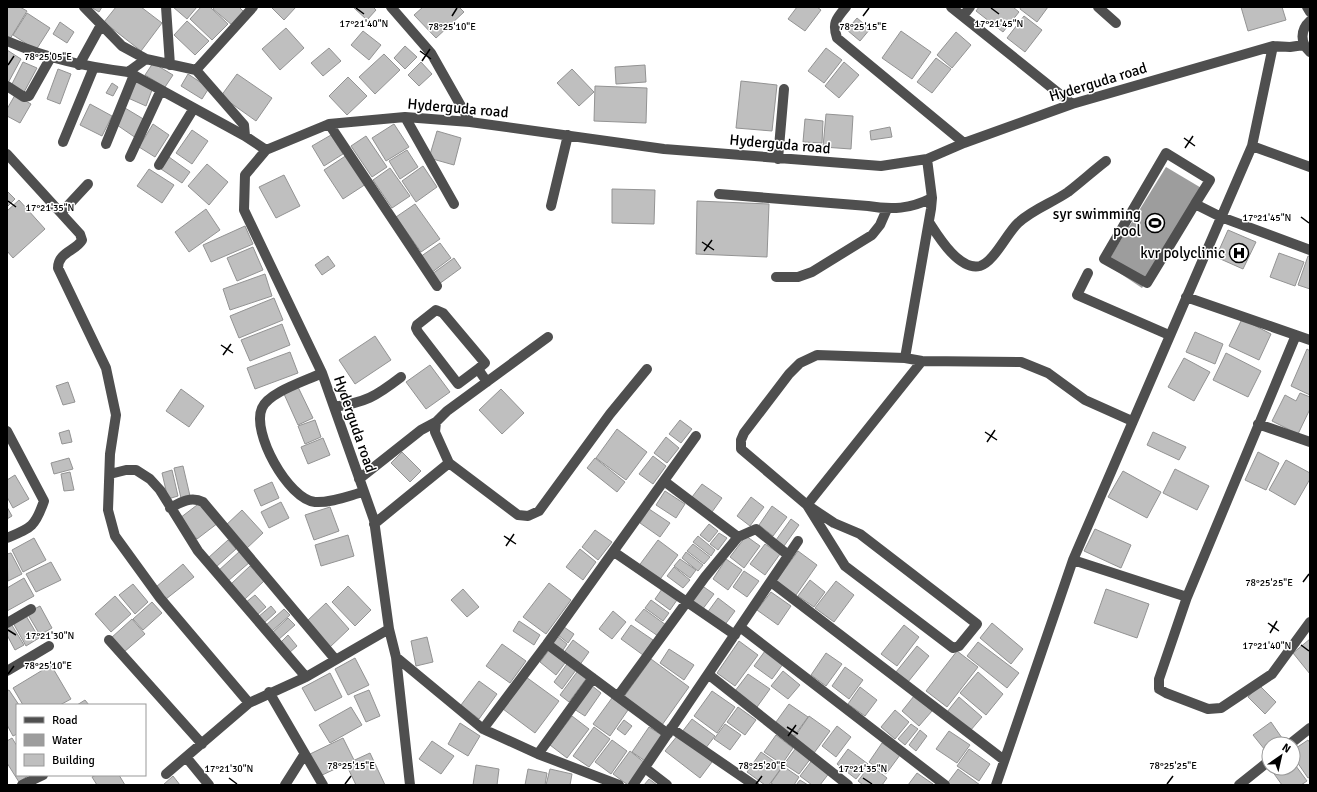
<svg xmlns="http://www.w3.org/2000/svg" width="1317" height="792" font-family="Signika,sans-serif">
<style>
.water{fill:#9d9d9d}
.building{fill:#bfbfbf;stroke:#939393}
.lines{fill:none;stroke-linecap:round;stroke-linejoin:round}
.minor{stroke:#4f4f4f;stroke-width:10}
.ticks{fill:none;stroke:#000;stroke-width:1.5}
.labels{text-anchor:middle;stroke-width:3;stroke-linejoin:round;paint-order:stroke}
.street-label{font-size:15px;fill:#000;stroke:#fff}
.poi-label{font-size:15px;fill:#000;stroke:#fff;text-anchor:end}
.ticks-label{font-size:10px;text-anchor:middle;fill:#000;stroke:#fff;stroke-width:3;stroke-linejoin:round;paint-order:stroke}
</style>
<rect width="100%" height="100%" fill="#fff"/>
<!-- water -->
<path class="water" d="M1166,167L1203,189L1142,288L1106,264Z"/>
<!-- building -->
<path class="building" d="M7,7H20L27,11L10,39L7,37Z
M91,7H102L99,12Z
M116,7H141L162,23L141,51L104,22Z
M173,7H197L187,19Z
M201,7H210L228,24L212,40L190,19Z
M215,7H239L244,12L232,25L213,9Z
M271,7H296L284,20Z
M353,7H373L376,10L367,20Z
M423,7H459L464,12L436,38L414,15Z
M797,7H817L821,10L805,31L788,19Z
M979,7H1013L1019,12L1003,32L976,11Z
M1021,7H1048L1037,22L1020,9Z
M1241,7H1282L1286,20L1248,31Z
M27,13L50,28L36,50L13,35Z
M1024,16L1042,30L1025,52L1007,38Z
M857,18L870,29L860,41L847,30Z
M187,21L209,41L195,55L174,35Z
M60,22L74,32L67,43L53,34Z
M286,28L304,48L280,70L262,49Z
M363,31L381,45L369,60L351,45Z
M901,31L931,52L912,79L882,58Z
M956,32L971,45L952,68L937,55Z
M405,46L417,57L405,69L394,58Z
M329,48L341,61L323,76L311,63Z
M826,48L842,60L824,83L808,71Z
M7,50L21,59L8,83L7,82Z
M384,54L400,70L375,94L359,77Z
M936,58L951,69L932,93L917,82Z
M23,62L37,68L23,94L11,86Z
M421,62L432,74L419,86L408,75Z
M844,62L859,75L839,98L825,86Z
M153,63L173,75L165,87L145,75Z
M645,65L646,82L616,84L615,67Z
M58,69L71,74L60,104L47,99Z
M572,69L594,92L579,106L557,83Z
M188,74L209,88L202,99L181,86Z
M237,74L272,98L256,121L221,96Z
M348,77L367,96L347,115L329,96Z
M741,81L777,85L772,131L736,128Z
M136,82L152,90L146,106L128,98Z
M112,83L118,87L113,96L106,93Z
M595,86L647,88L646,123L594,121Z
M15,95L31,104L20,123L7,116V109Z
M90,104L112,116L102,136L80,125Z
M125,108L145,120L136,138L117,125Z
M826,114L853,116L851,149L823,147Z
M805,119L823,121L822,143L803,142Z
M153,124L169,135L155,157L139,147Z
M394,124L409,147L386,161L372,138Z
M890,127L892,137L871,140L870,131Z
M192,130L208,141L192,164L176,153Z
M437,131L461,138L454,165L429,158Z
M331,135L343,154L324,166L312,146Z
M366,136L387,167L372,177L351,146Z
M407,150L418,167L400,179L389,161Z
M347,155L366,184L343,199L324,170Z
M169,157L190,172L182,183L161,169Z
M207,164L228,182L209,205L188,186Z
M423,166L437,187L416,202L402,181Z
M390,168L410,196L392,208L373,180Z
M149,169L174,185L162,203L137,186Z
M284,175L300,206L276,218L259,187Z
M612,189L655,190L654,224L612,223Z
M7,191L15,199L7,207Z
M19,200L45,229L13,258L7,251V211Z
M697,201L769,204L767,257L696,254Z
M415,204L440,239L421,252L396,217Z
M206,209L220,230L189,252L175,232Z
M245,226L253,244L211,262L203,245Z
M1228,230L1256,242L1243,269L1216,257Z
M440,243L451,258L431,273L420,257Z
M253,247L263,270L237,281L227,258Z
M1279,253L1304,262L1295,286L1270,277Z
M328,256L335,266L322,275L315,265Z
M1308,256H1310V289L1298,285Z
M454,258L461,268L439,284L432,274Z
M265,274L272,296L230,310L223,289Z
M274,298L283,320L239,338L230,316Z
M1242,319L1271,334L1259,360L1229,346Z
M282,324L290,345L250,361L241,340Z
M1195,332L1223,344L1215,364L1186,352Z
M375,336L391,360L355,384L339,360Z
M1307,349L1310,351V395L1291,386Z
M290,352L298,373L255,389L247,368Z
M1226,353L1261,371L1248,397L1213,380Z
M1184,358L1210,372L1194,401L1168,387Z
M430,365L450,392L426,409L406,382Z
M68,382L75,402L63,405L56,386Z
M298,387L313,418L298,425L284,394Z
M181,389L204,406L189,427L166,411Z
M501,389L524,413L502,434L479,410Z
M1300,393L1310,397V409L1298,434L1272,421L1285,395L1296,401Z
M315,420L321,437L305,444L298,426Z
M680,420L692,429L681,443L669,434Z
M617,429L647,452L626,480L596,458Z
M69,430L72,442L62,444L59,433Z
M1153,432L1186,447L1179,460L1147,445Z
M666,437L679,448L667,463L654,453Z
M323,438L330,455L308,464L301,447Z
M402,452L421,471L410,482L391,463Z
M1258,452L1279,463L1266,490L1245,480Z
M653,456L666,466L653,484L639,474Z
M69,458L73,469L54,474L51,463Z
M595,458L625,482L617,492L587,468Z
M1286,460L1310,473V479L1295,505L1269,490Z
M183,466L190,496L181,498L174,468Z
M1175,469L1209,486L1197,510L1163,493Z
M172,470L178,496L168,499L162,473Z
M1123,471L1161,492L1147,518L1108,497Z
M70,472L74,490L64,491L61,474Z
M15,475L29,499L13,508L7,497V480Z
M272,482L279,498L261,506L254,490Z
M702,484L722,498L712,512L692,497Z
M665,491L685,504L676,518L656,505Z
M751,497L764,507L750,526L737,516Z
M201,502L218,523L197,539L180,518Z
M281,502L289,518L269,528L261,512Z
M772,506L787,517L773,536L759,525Z
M7,507L12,516L7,519Z
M330,507L339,531L314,540L305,515Z
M649,509L670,523L660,537L640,523Z
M242,510L263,533L246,549L225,526Z
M791,519L799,525L784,546L776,540Z
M709,524L718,531L709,542L700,535Z
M1095,529L1131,545L1121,568L1084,551Z
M595,530L612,542L598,560L582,547Z
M719,533L727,538L718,550L710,544Z
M348,535L354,556L321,566L315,545Z
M698,536L715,550L711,556L693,542Z
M746,536L760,546L744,568L730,557Z
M34,538L46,560L23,572L12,550Z
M228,540L236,549L216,567L208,558Z
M658,540L678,555L658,582L638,567Z
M693,544L710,557L704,564L687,551Z
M765,544L780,554L765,575L750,564Z
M580,549L596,562L583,580L566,567Z
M240,551L250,562L228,581L218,571Z
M798,551L817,565L796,595L776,581Z
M686,552L703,565L698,571L682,558Z
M11,553L22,574L8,581L7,554Z
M680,559L696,570L690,578L674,566Z
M726,559L742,570L728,590L713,579Z
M51,562L61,580L36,592L26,574Z
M183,564L194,577L166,599L156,587Z
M250,566L264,581L245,599L231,584Z
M674,567L690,580L683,588L667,576Z
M744,571L759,581L747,597L733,587Z
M24,578L34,596L7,611V588Z
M810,580L825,592L814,607L798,596Z
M836,581L854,595L834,622L815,608Z
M549,583L571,600L546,634L523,617Z
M133,584L148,602L135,614L119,595Z
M701,585L714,594L702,610L690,601Z
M348,586L371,610L355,626L332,602Z
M463,589L479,607L467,617L451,600Z
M662,589L677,600L670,610L655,599Z
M1106,589L1149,604L1137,638L1094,623Z
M771,592L791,606L778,625L757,610Z
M255,595L266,607L257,615L245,603Z
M115,596L131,614L111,632L95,614Z
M718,598L735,611L724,626L707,613Z
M651,600L669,613L663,621L645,608Z
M152,602L162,613L143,630L133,619Z
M326,603L349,629L330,647L307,621Z
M40,606L52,628L40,635L27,613Z
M271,606L276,612L264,623L258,617Z
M284,609L290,615L271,632L266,625Z
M644,609L666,625L658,636L635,620Z
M613,611L626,622L612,639L599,629Z
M25,614L39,638L26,646L12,621Z
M288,618L295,625L278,640L271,634Z
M132,619L145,634L124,652L111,638Z
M519,621L540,635L534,645L513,631Z
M10,622L24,645L15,650L7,635V624Z
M992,623L1023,649L1011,664L980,638Z
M631,625L653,640L643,655L621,639Z
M904,625L919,637L897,666L881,654Z
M564,627L574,634L568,643L558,635Z
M288,635L297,646L289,653L280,643Z
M557,636L567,644L563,650L552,643Z
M427,637L433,662L416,666L411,641Z
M1310,639V674L1293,653Z
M573,640L589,652L579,666L563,654Z
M739,641L758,655L735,686L717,673Z
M978,642L1019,673L1007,688L967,656Z
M502,644L526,661L510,683L486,666Z
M917,646L929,656L908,682L896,672Z
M669,649L694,665L684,680L660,663Z
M549,650L565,663L556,675L540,662Z
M765,651L783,664L772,679L754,666Z
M957,651L978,667L947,707L926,691Z
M826,653L842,664L826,686L811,675Z
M355,658L369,685L348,695L335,669Z
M651,659L689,687L662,725L623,698Z
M567,664L576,670L562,689L554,682Z
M51,665L71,699L60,705H23L13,688Z
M845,667L863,680L849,699L832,686Z
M783,671L800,685L788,699L771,686Z
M577,672L586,679L569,702L560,695Z
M978,672L1003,694L986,715L960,693Z
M330,673L342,697L315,711L302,688Z
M748,674L770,689L757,707L735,691Z
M526,677L559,701L535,733L503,709Z
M479,681L497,694L479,719L461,705Z
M591,685L601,693L585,716L574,709Z
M1259,685L1276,702L1265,714L1248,697Z
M860,687L877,700L865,716L848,704Z
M9,690L19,705H17V734L13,736L7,725V691Z
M369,690L380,716L366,722L354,696Z
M712,691L735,707L717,733L694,716Z
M914,696L932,711L919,726L902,711Z
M959,697L982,717L970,731L947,712Z
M612,698L628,710L610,736L593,724Z
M85,700L89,705H77Z
M789,704L808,717L794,736L776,722Z
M351,707L362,725L330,743L319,725Z
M738,707L756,720L745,735L727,722Z
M895,710L909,722L895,739L881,727Z
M572,716L589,729L567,758L550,745Z
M809,716L830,731L814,753L794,738Z
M692,719L715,736L705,749L682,732Z
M624,720L632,726L625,735L617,729Z
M1271,722L1282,738L1274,744H1269V747L1265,750L1253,735Z
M460,723L480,736L468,756L448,744Z
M725,724L741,735L730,750L714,739Z
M911,724L918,729L905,745L898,739Z
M837,726L851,737L836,757L822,746Z
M594,727L610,739L589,767L573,756Z
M649,727L663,736L645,761L632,752Z
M920,730L927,736L916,751L909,745Z
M949,731L970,745L957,763L936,749Z
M678,735L712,762L700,778L665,751Z
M776,735L793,748L782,764L764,752Z
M12,738L17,746V775H29L19,782L7,763V741Z
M343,738L354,760L318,777L308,755Z
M612,740L627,751L611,774L595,762Z
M1308,740L1310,743V777L1308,778L1293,756V750Z
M432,741L454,756L441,774L419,759Z
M882,743L900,755L886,774L869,762Z
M796,748L811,758L799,774L784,764Z
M848,749L868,764L856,779L837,764Z
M969,749L990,764L979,781L957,766Z
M630,751L645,763L628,785L613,774Z
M761,752L782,767L769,785H765L747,772Z
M370,753L385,785H356L346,764Z
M813,759L830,772L820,785H812L800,776Z
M1293,762L1307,781L1301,785H1282L1270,768H1293Z
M476,765L499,769L497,785H473Z
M870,765L887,778L882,785H863L858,781Z
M783,766L799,777L794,785H774L771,783Z
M528,769L547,773L545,785H525Z
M550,769L572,774L570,785H546Z
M958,769L980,785H946Z
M917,773L933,784V785H908Z
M96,775H119L125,785H97L92,777Z
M173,776L180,785H163Z
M649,779L657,785H644Z
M800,780L808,785H796Z"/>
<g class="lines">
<!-- minor -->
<path class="minor" d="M84,7L122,46L146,59
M166,7L170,65
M391,7L431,53L470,122
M846,7C836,19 832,23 837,38L964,143
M951,7L1072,104
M1098,7L1116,23
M1307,7L1310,12
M963,16L970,7
M1310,21C1300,30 1300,43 1310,52
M7,41C49,59 83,66 128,72L146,59L196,70L244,125L245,136
M79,65L101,25
M196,70L253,7
M128,72L245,136L266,150
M7,86L24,97L29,96L51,57
M405,117L454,204
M329,124L437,286
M63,142L94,67
M106,144L134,75
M1252,146L1310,167
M7,154L80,234L82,240C76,251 58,252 58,268L106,368L116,415L110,454L108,510L115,536L160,598L249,703
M130,157L161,90
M778,159L784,89
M159,165L194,108
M719,194L868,206C892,210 910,209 932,198
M1195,204L1147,283L1104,259L1166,153L1210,180L1195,204L1221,217L1310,250
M551,206L568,135
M61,213L88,184
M929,222C938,236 959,271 980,266C994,262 1007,233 1018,223C1033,209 1052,203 1068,192C1081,182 1093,171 1106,161
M1088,273L1077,295L1169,335
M776,277H798L812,272L872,235L880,225L887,209
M1186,297L1310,340
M1296,335L1187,597L1159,679V689L1166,693L1208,709L1221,708L1272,674L1310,622
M548,337L447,411L436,422L435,432L449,463L518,515L528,516L539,511L610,414L647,369
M905,358L931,209L932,198L927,159
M922,361L807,505L834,523L860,534L977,624L959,646L953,648L845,566L807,505L741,449V440L744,433L789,374L800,363L817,355L905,358L922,361L1021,362L1048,373L1085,400L1132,421
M478,369L458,384L418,332L416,328L417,325L436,310L443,313L485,363L478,369L487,382
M322,373C306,381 269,392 262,408C251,432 288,499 315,502C331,503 348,496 363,492
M334,407C366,402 375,397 401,377
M1258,424L1310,442
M7,431L44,501C35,527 31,528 7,538
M110,474L126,470H136L150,479L160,490L198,551L306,677
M359,479L421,430L436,422
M664,481L738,537L756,529L788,555
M170,508C181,502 191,496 203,502L335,659
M374,524L449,463
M614,552L735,635
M1073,560L1187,597
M771,582L1004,760
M7,623L31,609
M740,627L945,785
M109,640L202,744
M547,644L668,734
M396,657L483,729L538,754L619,785
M7,671L49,646
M708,674L848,785
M269,692L323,785
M618,696L705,577L738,537
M671,728L754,785
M483,729L547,644L696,436
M1290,744L1310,728
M538,754L593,678
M186,757L209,785
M645,768L667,785
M166,774L249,703L306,677L389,629
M22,785L43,775
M285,785L304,755
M410,785L396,657L389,629L374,520L322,373L244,210L245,175L266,150L329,124L405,117L470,122L664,149L881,166L927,159L964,143L1072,104L1273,46L1290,47L1304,45
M633,785L798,541
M996,785L1073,560L1252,146L1273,46
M1239,785L1269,761"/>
</g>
<!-- ticks -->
<path class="ticks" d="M356,8L364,14M991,8L999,14M452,16L457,8M863,16L869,8M420,51L431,59M422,61L430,49M8,65L14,56M1184,138L1195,146M1185,148L1193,136M8,201L16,207M1301,217L1309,223M702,242L714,250M704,251L712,240M221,345L233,353M223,355L231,344M985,432L997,440M987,442L995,430M504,536L516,544M506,546L514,534M1303,582L1309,574M1268,623L1279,631M8,630L16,635M1270,633L1277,621M1301,645L1309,651M8,674L14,666M787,727L798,734M788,736L796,725M229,778L237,784M863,778L872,784M345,784L351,776M756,784L762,776M1167,784L1173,776"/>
<!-- icons -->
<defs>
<symbol id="stadium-ring" viewBox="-11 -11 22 22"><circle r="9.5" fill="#fff" stroke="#000" stroke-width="1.5"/><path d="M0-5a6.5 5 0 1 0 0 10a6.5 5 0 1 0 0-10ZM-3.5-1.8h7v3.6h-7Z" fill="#000"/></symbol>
<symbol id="hospital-ring" viewBox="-11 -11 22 22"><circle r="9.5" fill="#fff" stroke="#000" stroke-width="1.5"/><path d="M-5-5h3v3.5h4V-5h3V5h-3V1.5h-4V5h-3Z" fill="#000"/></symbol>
</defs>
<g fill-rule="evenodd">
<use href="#stadium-ring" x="1144" y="212" width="22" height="22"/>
<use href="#hospital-ring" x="1228" y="242" width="22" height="22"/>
</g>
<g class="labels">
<!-- street labels -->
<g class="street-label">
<text transform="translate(1098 82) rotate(-17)" y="5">Hyderguda road</text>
<text transform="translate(458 108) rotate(5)" y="5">Hyderguda road</text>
<text transform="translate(780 144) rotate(5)" y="5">Hyderguda road</text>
<text transform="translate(355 424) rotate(71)" y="5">Hyderguda road</text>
</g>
<!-- poi labels -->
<g class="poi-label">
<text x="1141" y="219">syr swimming<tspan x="1141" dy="17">pool</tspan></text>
<text x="1225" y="258">kvr polyclinic</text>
</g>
</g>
<g class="ticks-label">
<text x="364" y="27">17°21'40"N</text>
<text x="999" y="27">17°21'45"N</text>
<text x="452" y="30">78°25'10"E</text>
<text x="863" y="30">78°25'15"E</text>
<text x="48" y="60">78°25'05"E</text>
<text x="50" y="211">17°21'35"N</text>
<text x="1267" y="221">17°21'45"N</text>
<text x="1269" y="586">78°25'25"E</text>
<text x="50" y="639">17°21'30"N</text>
<text x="1267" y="649">17°21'40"N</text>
<text x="48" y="669">78°25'10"E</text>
<text x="351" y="769">78°25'15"E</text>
<text x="762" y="769">78°25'20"E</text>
<text x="1173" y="769">78°25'25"E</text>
<text x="229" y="772">17°21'30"N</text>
<text x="863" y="772">17°21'35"N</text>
</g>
<!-- border -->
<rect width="1317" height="792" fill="none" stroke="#000000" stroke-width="16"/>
<!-- legend -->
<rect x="16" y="704" width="130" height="72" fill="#ffffff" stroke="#999999"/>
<rect x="24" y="717" width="20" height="6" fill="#4f4f4f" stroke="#999999"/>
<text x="52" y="724" font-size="12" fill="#000000">Road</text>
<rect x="24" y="734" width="20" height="12" fill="#9d9d9d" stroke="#999999"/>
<text x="52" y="744" font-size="12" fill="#000000">Water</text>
<rect x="24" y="754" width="20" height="12" fill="#bfbfbf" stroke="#999999"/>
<text x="52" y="764" font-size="12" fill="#000000">Building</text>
<!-- north arrow -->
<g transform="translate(1281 756) rotate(34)"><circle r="19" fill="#ffffff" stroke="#999999"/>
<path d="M0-3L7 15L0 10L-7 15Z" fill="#000000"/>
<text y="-6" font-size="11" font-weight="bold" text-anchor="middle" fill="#000000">N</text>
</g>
</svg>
